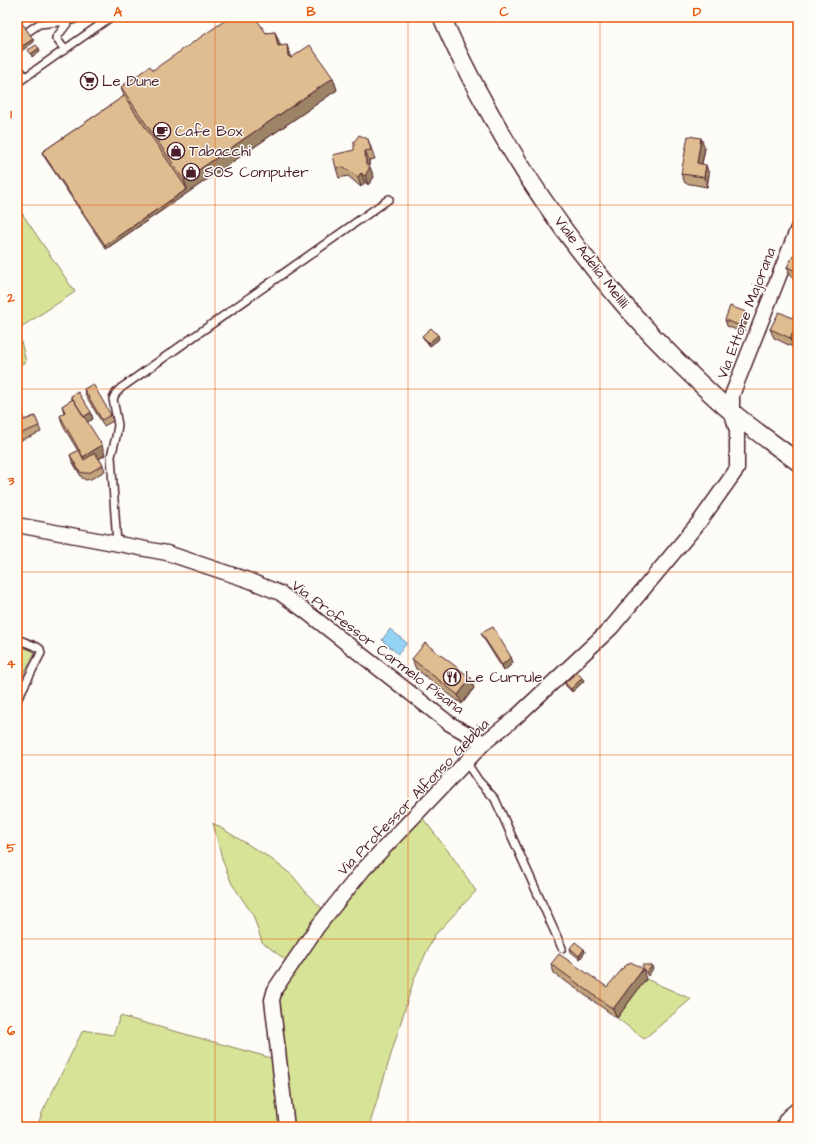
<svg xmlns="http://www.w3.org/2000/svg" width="815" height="1144" font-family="'Architects Daughter',sans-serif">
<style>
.green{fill:#d7e396;stroke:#908160}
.water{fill:#94d3f5;stroke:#768ba4}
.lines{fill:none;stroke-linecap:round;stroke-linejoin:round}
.service-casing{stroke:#4a1f2b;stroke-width:10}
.minor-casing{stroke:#4a1f2b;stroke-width:17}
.tertiary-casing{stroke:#4a1f2b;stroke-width:20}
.service{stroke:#fdfcf7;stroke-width:7}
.minor{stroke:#fdfcf7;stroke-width:14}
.tertiary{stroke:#fdfcf7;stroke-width:17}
.wall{fill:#c1a37d;stroke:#4a1f2b}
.shaded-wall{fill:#9d8466;stroke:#4a1f2b}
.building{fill:#e0bd91;stroke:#4a1f2b}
.grid{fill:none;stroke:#e8590c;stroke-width:1;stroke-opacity:0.55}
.labels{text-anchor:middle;stroke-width:3;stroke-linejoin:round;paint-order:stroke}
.poi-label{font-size:15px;fill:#4a1f2b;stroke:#fdfcf7;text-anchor:start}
.street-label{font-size:15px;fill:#4a1f2b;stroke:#fdfcf7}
.neatline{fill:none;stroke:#e8590c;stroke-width:1.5}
.grid-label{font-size:13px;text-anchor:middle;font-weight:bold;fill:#e8590c}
</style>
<rect width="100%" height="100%" fill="#fdfcf7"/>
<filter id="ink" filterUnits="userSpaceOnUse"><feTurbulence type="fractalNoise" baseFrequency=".025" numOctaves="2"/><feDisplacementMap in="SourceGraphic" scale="8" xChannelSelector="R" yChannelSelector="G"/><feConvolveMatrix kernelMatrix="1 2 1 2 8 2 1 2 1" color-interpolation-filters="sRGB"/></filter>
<g filter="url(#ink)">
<!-- green -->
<path class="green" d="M17,206L75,292L18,329L26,362L17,366Z
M17,645L35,652L17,687Z
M421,816L452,856L476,891L434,936L414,979L369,1127H292L278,995L317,936L351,893Z
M213,823L270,858L293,876L309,896L324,910L287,961L262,942L253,915L232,884L223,862Z
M646,979L691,999L644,1039L617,1018Z
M120,1016L275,1059L283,1127H37L42,1113L83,1030L113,1035Z"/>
<!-- water -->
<path class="water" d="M390,629L407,643L398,654L382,640Z"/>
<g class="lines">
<defs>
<path id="service" d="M17,39L39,24L69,21L80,17
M65,50L56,38L69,21
M17,66L25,77
M17,83L111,17
M117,544L111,456L116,437L118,425L113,399L116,393L121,388L389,199
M17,639L37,647L40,649L41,653L17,700
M466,762L478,780L495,799L562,948"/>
<path id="minor" d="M17,525L167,553L248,580L280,593L304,610L450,724L484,743
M287,1127L272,1000L275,989L318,926L363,870L484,743L515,718L611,628L700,521L737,469V431L732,413V395L798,228
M784,1127C785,1117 791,1115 798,1109"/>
<path id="tertiary" d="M442,17C456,51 474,85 492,117C542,207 606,291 680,364C697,380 714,398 733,413C754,430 776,446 798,462"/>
</defs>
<!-- service casing -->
<use href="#service" class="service-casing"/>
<!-- minor casing -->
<use href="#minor" class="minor-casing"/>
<!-- tertiary casing -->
<use href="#tertiary" class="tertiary-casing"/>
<!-- service -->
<use href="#service" class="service"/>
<!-- minor -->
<use href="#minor" class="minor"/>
<!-- tertiary -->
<use href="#tertiary" class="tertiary"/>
</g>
<!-- wall -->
<path class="wall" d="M275,32L280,46L291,58L333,78L337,90L106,249L43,155L42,152L124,96L121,87L153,70L266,33Z
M368,139L375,159L369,160V166L374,177L368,185L365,182L361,187L348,176L339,178L336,168L354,150Z
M705,148L702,164L709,174L707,187L685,183L681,174Z
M798,250V280L791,277L787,267Z
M798,307V340L797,341L793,347L774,338L770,329L793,318Z
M748,318L743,333L727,326L725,320Z
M422,336L439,339L430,346L424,339Z
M84,389L111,415L113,421L104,426L86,396Z
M71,396L93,419L87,422L105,455L99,459L103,465L105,471L91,479L86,480L82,478L72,461L70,455L78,451L63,426L60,416L64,413L62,406L72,400Z
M17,412L24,420L35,416L41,432L17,442Z
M481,633L511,657L513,663L504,671L484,639Z
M412,659L474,688L462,704L416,669Z
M582,678L584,681L572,692L566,686L565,683Z
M570,948L584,949L585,952L580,959L571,952Z
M551,964L607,987L646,979L617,1018L554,973Z"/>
<!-- shaded-wall -->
<path class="shaded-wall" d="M275,32L280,44L282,58L278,46Z
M33,39L34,42L20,52L18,49Z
M287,45L291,57L292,68L288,56Z
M39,48L40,51L32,57L31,54Z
M333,78L337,90L106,249L105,245L187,189L184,180Z
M701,138L705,148L700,173L697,163Z
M365,151L369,160V169L370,167L374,177L368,185L365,176L366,164Z
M706,165L709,174L707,187L704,177Z
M361,173L365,182L361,187L358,177Z
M746,312L748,318L743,333L741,326Z
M794,331L797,341L793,347L790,338Z
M438,335L439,339L430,346L429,343Z
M91,412L93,419L86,423L84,417Z
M102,445L105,455L87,466L83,457Z
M511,657L513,663L504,671L502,665Z
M21,658L22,662L18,668L17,665Z
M471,678L474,688L462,704L458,695Z
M582,678L584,681L572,692L571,689Z
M584,949L585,952L580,959L579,956Z
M652,966L653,969L648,976L646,973Z
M643,969L646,979L617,1018L613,1009Z"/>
<!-- building -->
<path class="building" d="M17,17H18L33,39L18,49L17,47Z
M230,17H255L266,33L275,32L278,46L287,45L288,56L291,58L310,45L333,78L184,180L121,87L150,66L153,70Z
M36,45L39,48L31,54L28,50Z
M124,96L187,189L105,245L42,152Z
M359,135L368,139L371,150L365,151L366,164L370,167L365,176L361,173L358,177L344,167L336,168L333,155L354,150V142Z
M688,136L701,138L697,163L706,165L704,177L681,174Z
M797,249L798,250V272L787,267Z
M730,306L746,312L741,326L725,320Z
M798,307V330L794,331L790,338L770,329L779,312L793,318Z
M431,328L438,335L429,343L422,336Z
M93,384L111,415L102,420L84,389Z
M78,392L91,412L84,417L73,399H72L71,396Z
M73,399L102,445L83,457L60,416L65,412L62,406Z
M20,410L24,420L35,416L39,426L17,435V412Z
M79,450L84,460L95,453L103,465L89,473H84L80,472L70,455Z
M493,627L511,657L502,665L481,633Z
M425,643L471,678L458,695L412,659Z
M17,656L21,658L17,665Z
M577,672L582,678L571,689L565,683Z
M575,942L584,949L579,956L570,948Z
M559,954L607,987L624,967L631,962L643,969L613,1009L551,964Z
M642,965H648L652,966L646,973Z"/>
</g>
<!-- grid -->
<path class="grid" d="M215,17V1127M408,17V1127M600,17V1127M17,205H798M17,389H798M17,572H798M17,755H798M17,939H798"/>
<!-- icons -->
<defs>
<symbol id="supermarket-ring" viewBox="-11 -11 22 22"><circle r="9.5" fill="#fdfcf7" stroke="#4a1f2b" stroke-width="1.5"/><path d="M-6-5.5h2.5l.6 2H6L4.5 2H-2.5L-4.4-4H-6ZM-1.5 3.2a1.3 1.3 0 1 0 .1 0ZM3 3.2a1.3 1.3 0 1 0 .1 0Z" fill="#4a1f2b"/></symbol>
<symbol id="cafe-ring" viewBox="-11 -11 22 22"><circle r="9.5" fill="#fdfcf7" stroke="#4a1f2b" stroke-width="1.5"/><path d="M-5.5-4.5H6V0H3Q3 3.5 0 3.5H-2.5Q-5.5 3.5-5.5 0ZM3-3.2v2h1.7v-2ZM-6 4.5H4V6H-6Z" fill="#4a1f2b"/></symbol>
<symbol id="shop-ring" viewBox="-11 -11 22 22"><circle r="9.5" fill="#fdfcf7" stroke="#4a1f2b" stroke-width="1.5"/><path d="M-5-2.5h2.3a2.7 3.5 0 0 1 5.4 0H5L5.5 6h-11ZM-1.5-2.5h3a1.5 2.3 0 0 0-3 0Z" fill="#4a1f2b"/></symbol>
<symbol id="restaurant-ring" viewBox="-11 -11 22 22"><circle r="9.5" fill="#fdfcf7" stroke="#4a1f2b" stroke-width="1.5"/><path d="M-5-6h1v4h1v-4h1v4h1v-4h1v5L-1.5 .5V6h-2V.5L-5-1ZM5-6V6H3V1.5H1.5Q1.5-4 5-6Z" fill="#4a1f2b"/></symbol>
</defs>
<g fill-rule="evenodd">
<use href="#supermarket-ring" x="79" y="71" width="20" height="20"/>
<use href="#cafe-ring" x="152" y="121" width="20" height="20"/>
<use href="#shop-ring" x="166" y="141" width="20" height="20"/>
<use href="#shop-ring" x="181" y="162" width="20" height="20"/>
<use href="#restaurant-ring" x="442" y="667" width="20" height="20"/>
</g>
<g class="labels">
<!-- poi labels -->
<g class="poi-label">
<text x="102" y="86">Le Dune</text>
<text x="175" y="136">Cafe Box</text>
<text x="189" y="156">Tabacchi</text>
<text x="204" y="177">SOS Computer</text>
<text x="465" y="682">Le Currule</text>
</g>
<!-- street labels -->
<g class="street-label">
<text transform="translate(592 262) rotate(52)" y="5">Viale Adelia Melilli</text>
<text transform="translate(746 313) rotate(-69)" y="5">Via Ettore Majorana</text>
<text transform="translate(378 647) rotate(37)" y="5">Via Professor Carmelo Pisana</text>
<text transform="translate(413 797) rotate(-46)" y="5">Via Professor Alfonso Gebbia</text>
</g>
</g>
<!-- margin -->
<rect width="815" height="1144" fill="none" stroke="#fdfcf7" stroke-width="44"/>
<rect x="22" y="22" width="771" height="1100" class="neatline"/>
<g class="grid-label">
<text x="118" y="16">A</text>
<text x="311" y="16">B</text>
<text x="504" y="16">C</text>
<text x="697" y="16">D</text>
<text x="11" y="118">1</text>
<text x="11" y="302">2</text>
<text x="11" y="485">3</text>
<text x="11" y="668">4</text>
<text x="11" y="852">5</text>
<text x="11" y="1035">6</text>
</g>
</svg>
